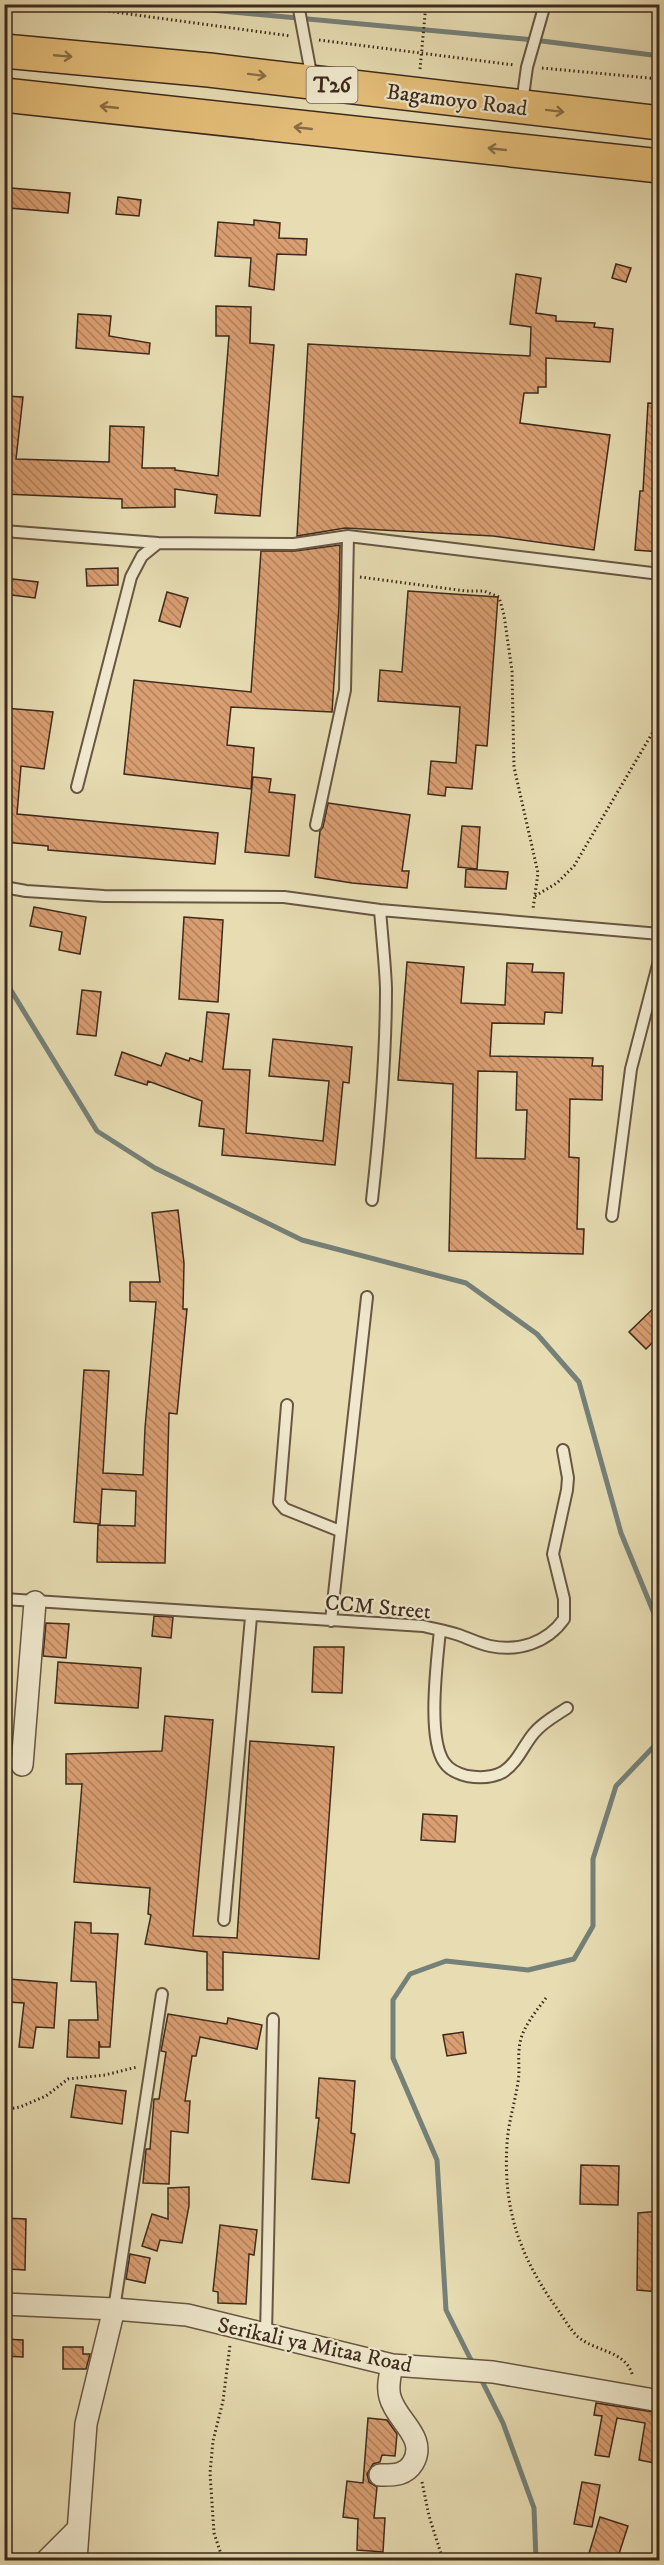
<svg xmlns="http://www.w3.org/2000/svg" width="664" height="2565" font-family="'IM FELL DW Pica',serif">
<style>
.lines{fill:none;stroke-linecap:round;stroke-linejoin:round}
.stream{stroke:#758078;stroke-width:5}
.building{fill:url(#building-back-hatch);stroke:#3e2a1d;stroke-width:1.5;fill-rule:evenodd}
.service-casing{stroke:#685642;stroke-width:14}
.minor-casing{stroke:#685642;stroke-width:24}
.trunk-casing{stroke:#3e2a1d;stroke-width:36}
.path{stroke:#3e2a1d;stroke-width:3;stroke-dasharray:1.5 3;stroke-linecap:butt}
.service{stroke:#efe8cd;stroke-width:10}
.minor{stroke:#efe8cd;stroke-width:21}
.trunk{stroke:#e4be79;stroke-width:33}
.oneway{stroke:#896d46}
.labels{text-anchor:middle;stroke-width:4.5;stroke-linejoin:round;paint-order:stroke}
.shield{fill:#efe8cd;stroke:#736352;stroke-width:1.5}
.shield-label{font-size:21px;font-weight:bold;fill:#3e2a1d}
.street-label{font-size:22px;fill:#3e2a1d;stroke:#efe8cd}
</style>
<defs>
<pattern id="building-back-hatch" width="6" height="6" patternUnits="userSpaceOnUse" patternTransform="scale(1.5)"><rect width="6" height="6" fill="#d99e72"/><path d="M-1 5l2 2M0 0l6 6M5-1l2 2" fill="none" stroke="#b1815d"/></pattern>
</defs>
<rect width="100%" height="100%" fill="#e7dcb2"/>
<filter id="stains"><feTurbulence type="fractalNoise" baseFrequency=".00333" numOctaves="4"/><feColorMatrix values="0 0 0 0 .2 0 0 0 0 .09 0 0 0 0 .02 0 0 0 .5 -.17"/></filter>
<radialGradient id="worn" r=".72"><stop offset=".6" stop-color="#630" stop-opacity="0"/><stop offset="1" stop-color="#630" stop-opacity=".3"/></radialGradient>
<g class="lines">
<!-- stream -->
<path class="stream" d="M146,4L534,40L660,56
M4,979L97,1131L155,1168L302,1240L466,1283L537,1334L579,1382L621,1533L660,1628
M473,2364L446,2310L437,2160L393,2058V2000L410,1974L446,1961L528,1970L574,1959L593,1926V1859L616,1786L660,1740
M479,2375L503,2423L534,2508L536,2560"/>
</g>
<!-- building -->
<path class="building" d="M11,188L70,193L68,213L9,208Z
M118,197L141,200L139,216L116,214Z
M254,220L280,223L279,238L307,239L306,255L277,254L274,290L249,286L251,258L215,256L218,222L254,225Z
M616,264L631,268L626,282L612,278Z
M516,274L541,278L536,313L556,316V321L595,323L594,327L613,329L610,362L546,358V387H538V393H524L520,423L610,435L594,550L493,536L345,528L297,536L308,344L530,356L531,327L510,324Z
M216,306L251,307L250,343L274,345L260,516L215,513L217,495L175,489V507L122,508V499L4,494V396L23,397L16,459L109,462L110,426L144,427L142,468H175V470L218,476L229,336H216Z
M78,314L111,316L109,336L150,343L149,354L76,348Z
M648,403L660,404V552L635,550L640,491H643Z
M340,545L339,606L332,712L231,707L227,745L254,748L251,789L124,774L134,680L251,692L261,551H295Z
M118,568V585L87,586L86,569Z
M4,578L38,582L35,598L4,594Z
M408,591L498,597L487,746L476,745L472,789L446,787L445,796L428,794L431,761L456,763L460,707L378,701L380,670L402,672Z
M167,592L188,598L180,627L159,621Z
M4,708L53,712L44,769L21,766L17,814L218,833L215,864L48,850V846L4,842Z
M253,777L271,779L269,792L295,795L289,856L245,852Z
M328,803L410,815L402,871H409L407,888L352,883L315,877L320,831L323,827Z
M462,826L480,827L477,869L458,867Z
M466,869L508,872L506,889L465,887Z
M34,907L86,917L80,954L59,950L62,932L30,926Z
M184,917L223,920L218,1002L179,999Z
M407,962L464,967L461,1003L505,1005L507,963L533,964L532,972L564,973L562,1013L545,1012L544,1024L492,1023L490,1056L593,1058L592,1066H603L602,1100L570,1099L569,1157L579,1158L577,1229H584L583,1254L449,1251L453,1084L398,1080ZM478,1071L517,1072L516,1110H527L525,1159L476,1158Z
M82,990L101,992L96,1036L77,1034Z
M207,1012L229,1014L223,1069L250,1070L246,1133L323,1141L329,1081L269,1076L273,1039L352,1047L349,1083L343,1082L335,1165L222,1155L224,1129L199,1126L202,1101L148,1081L147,1085L115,1075L122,1052L161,1066L166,1053L189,1061L190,1058L202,1062Z
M178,1210L184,1263L183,1309H187L177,1414L169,1413L165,1563L97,1562L98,1525L135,1526L136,1491L102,1489L100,1524L74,1522L84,1370L109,1371L103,1473L143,1475L145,1428L156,1302L130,1301V1282H160L152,1213Z
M660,1302V1335L646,1349L629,1332Z
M154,1616L173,1617L171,1638L152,1636Z
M46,1623L69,1624L66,1658L43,1656Z
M314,1647H344L342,1693L312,1692Z
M58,1662L141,1668L138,1708L55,1703Z
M165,1716L213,1720L193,1936L237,1938L250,1741L334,1747L319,1959L223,1952V1990H207V1952L145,1944L151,1915L148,1914L150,1888L74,1882L82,1784H66V1754L162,1751Z
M423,1814L457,1816L455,1842L421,1840Z
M75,1922L91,1923V1933L118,1934L110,2047H100L99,2041V2058L67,2057L69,2020H98L96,1982L71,1981Z
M9,1979L57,1983L54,2028L36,2027L33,2048L19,2047L24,2003L8,2002Z
M168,2014L227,2024L228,2018L262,2025L257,2049L200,2037L196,2056H192L185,2101H190L188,2133L171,2131L169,2184L143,2183L146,2149H150L154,2099H159L166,2052L161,2051Z
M463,2032L466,2053L447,2056L443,2035Z
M319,2078L355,2081L351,2133L355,2134L349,2183L312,2179L319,2118H316Z
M76,2085L126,2091L122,2124L71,2117Z
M581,2165L619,2166L618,2205L580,2204Z
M189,2187V2206L182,2243L160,2240L157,2251L142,2246L152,2214L168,2219V2188Z
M660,2211V2292L637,2290L638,2213Z
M4,2218L26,2219L25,2270L9,2269L11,2235H4Z
M220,2225L257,2230L254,2255L249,2254L246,2304L218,2303V2292L213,2291Z
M130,2254L150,2258L145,2283L126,2279Z
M4,2339L23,2340V2357L4,2356Z
M63,2347H83V2354H90L86,2369H63Z
M596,2403L660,2413V2464L639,2460L645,2423L617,2418L609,2457L595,2455L602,2416L594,2415Z
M368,2418L387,2420L397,2434L395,2456L382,2455L380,2462L373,2464L367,2474L369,2482L377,2487L374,2518H385L383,2552L357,2550L358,2519L343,2517L347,2481L363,2483Z
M582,2482L600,2485L592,2527L574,2524Z
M600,2517L628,2526L617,2560H587Z"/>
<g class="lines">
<defs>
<path id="service" d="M298,4L312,79
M522,103L527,67L545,4
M4,531L158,543
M77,787L131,577L142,556L158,543L294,544L348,536L660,574
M316,825L345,690L348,536
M4,887L26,891L104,896L284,897L380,910L660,934
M372,1200C380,1129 386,1059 386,988C385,962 382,936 380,910
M612,1216L631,1069L660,957
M287,1405L279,1502L285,1509L340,1531
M4,1599L423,1626C435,1629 448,1631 459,1635C470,1639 480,1644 490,1646C518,1652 547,1643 564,1619V1599L553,1554L567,1490L568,1478L563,1450
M331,1621L367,1297
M440,1630C437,1662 427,1737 444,1762C449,1770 459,1774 467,1776C479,1778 492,1778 503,1772C518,1762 523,1746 534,1733C543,1722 555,1716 567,1708
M224,1920L251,1617
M114,2309L162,1994
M266,2334L273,2019"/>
<path id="minor" d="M22,1765L35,1602
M4,2304L114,2309L187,2315L392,2365L493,2372L660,2401
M380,2475C393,2475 405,2476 413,2463C428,2437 396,2421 390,2397C387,2387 390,2376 392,2365
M47,2560L78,2529
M76,2560L86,2424L114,2309"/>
<path id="trunk" d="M4,51L209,70L660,123
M4,95L660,166"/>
</defs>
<!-- service casing -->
<use href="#service" class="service-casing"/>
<!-- minor casing -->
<use href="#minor" class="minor-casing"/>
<!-- trunk casing -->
<use href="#trunk" class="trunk-casing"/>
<!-- path -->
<path class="path" d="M55,4L291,36
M319,40L514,65
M542,68L660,79
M420,69L426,4
M360,577L466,591H484L499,597L504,615L512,671L514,767L538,873L533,909
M535,896L557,883L574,866L660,720
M546,1998C534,2014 520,2030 519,2050C518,2061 520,2071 518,2082C515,2103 508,2123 507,2144C503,2206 518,2252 553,2303C561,2313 568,2327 577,2336C596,2353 626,2349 633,2377
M4,2110L20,2107L46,2096L68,2079L105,2075L137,2067
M422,2482L429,2516L443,2560
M223,2560L214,2533L210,2473L213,2441L223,2401L230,2345"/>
<!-- service -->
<use href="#service" class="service"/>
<!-- minor -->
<use href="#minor" class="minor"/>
<!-- trunk -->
<use href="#trunk" class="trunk"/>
</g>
<!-- one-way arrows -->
<defs><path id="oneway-shaft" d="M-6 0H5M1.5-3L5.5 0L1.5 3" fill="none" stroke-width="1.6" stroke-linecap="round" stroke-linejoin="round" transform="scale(1.5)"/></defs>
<g class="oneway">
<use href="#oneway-shaft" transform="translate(63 56) rotate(5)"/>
<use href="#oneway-shaft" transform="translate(257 75) rotate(7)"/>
<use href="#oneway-shaft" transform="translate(109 107) rotate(-174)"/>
<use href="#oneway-shaft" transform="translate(555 111) rotate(7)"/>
<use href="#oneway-shaft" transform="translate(303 128) rotate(-174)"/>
<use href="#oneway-shaft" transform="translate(497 149) rotate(-174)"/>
</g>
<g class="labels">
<!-- shield labels -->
<rect class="shield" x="306.5" y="67" width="51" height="36" rx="4.5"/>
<g class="shield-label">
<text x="332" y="92">T26</text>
</g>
<!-- street labels -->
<g class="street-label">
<text transform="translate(457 99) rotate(7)" y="8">Bagamoyo Road</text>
<text transform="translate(378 1606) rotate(5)" y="8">CCM Street</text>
<text transform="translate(315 2344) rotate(12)" y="8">Serikali ya Mitaa Road</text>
</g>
</g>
<!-- margin -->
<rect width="664" height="2565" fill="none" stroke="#e7dcb2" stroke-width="24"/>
<rect x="6" y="6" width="652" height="2553" fill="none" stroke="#3e2a1d" stroke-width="3"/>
<rect x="12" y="12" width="640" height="2541" fill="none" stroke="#3e2a1d" stroke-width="1.5"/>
<rect width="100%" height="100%" filter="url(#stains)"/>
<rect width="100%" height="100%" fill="url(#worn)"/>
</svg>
